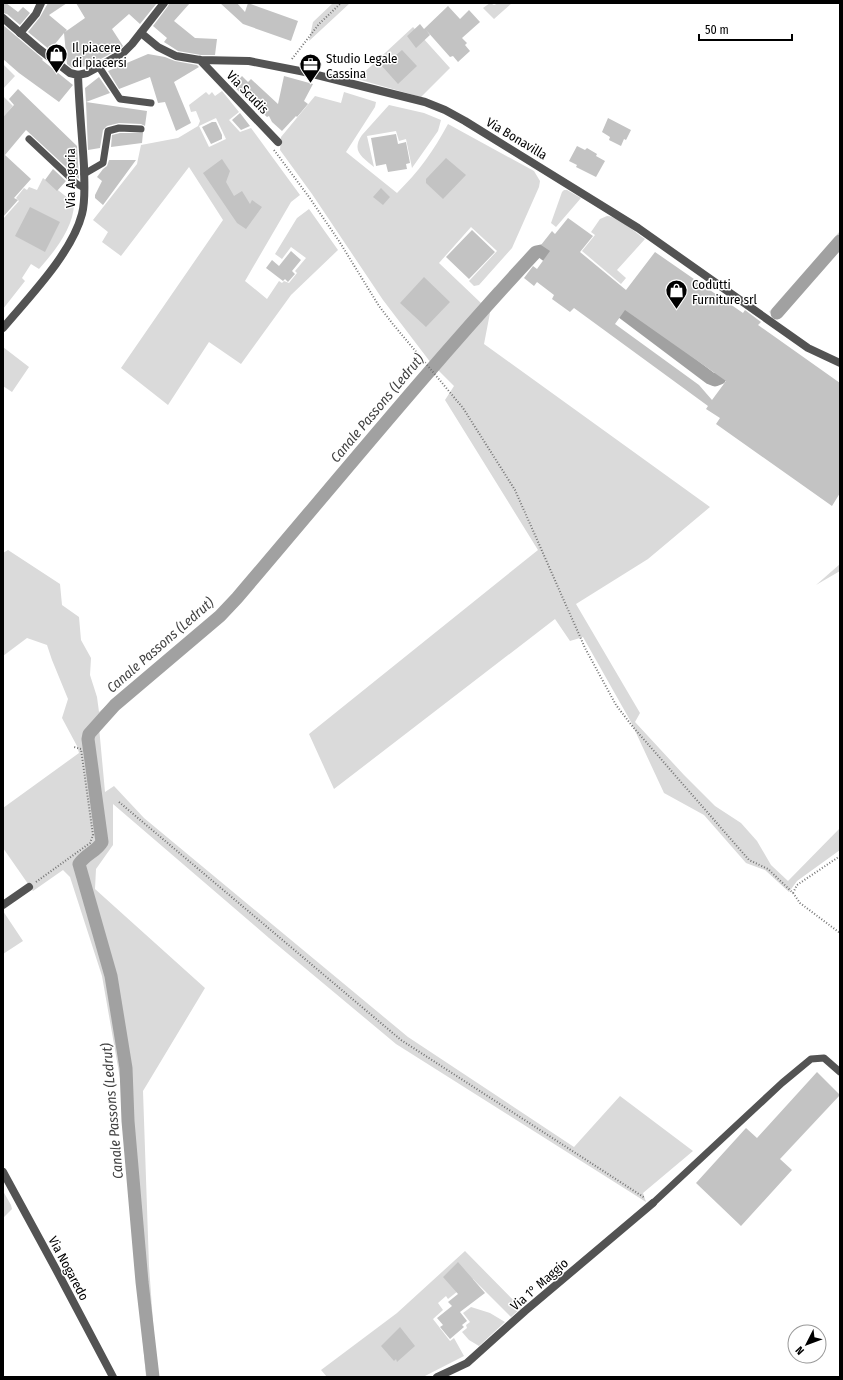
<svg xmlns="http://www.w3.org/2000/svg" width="843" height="1380" font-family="'Fira Sans Condensed',sans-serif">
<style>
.green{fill:#dadada;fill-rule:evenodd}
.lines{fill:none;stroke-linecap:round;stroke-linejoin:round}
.canal{stroke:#a1a1a1;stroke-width:13}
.building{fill:#c3c3c3;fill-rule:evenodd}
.path{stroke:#757575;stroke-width:2;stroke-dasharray:1 2;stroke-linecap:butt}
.service{stroke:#535353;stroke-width:7}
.minor{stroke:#535353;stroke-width:8}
.tertiary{stroke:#535353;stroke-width:8}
.labels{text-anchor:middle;stroke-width:3;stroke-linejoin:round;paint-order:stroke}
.poi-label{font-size:13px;fill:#000;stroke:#fff;text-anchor:start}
.street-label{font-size:13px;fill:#000;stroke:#fff}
.water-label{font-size:14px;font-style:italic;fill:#424242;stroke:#fff}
</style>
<rect width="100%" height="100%" fill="#fff"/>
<!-- green -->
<path class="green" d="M333,3H350L309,41L313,22Z
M490,3L494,5L499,3H512L494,19L483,8Z
M413,27L450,68L421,97L357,79Z
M3,64L15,76L3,89Z
M222,91L239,112L229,120L240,132L251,128L300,195L291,202L245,281L267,299L279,281L282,283L284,281L289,283L297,273L295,271L306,258L291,247L282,259L275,254L297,218L309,209L338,250L291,295L241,364L209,342L168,405L121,368L223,220L189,167L121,256L102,242L108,232L93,220L137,164L141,145L178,138L198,126L200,121L196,111L191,112L189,105L206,92L209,95L212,92L215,96ZM216,118L226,139L209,147L199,126Z
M344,92L376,102L375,107L346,152L397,193C419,171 433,152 448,124L534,171L540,181L539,187L512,248L479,285L474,286L469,281L497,251L471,227L439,263L481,303L495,287L484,344L710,507L648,559L576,604L640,713L635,722L684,775L715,806L741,823L757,841L771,865L788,881L840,828V850L797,881L789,892L765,870L746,863L704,815L664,793L631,722L583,637L570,641L555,619L334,789L309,734L538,550L445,400L454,386L436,368L242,600L115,710L99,727L105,792L114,786L144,818L408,1037L574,1147L620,1096L693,1151L643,1193L646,1202L396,1044L269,938L113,804V845L96,869L95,889L205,988L143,1091L149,1266L157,1377H146L121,1100V1084L102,976L70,877L63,870L33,891L3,848V808L79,753L77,746L62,718L68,699L52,660L47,645L27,638L3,656V553L8,550L60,584L62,605L79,617L81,640L91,658L90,675L97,697L99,712L211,616L235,594L431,363L383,300L312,194L280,150L281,137L315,96L341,103Z
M3,96L13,106L3,117Z
M389,105L424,113L441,120L438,131L412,168L406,139L399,141L396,131L367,136L374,167C362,157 351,151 362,135Z
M43,178L74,203C74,227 55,251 39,269L31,264L22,278L25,281L3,309V219L19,201L16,198L24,188L27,190L29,187L37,190Z
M564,190H567L581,198L556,227L551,223L562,192Z
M607,216C620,217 634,232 645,239L617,270L626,278L621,284L582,251L595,235L591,232L600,219Z
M840,231V246L778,317L769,312Z
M3,347L29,367L12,392L3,386Z
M840,564V571L816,585Z
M3,911L23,941L3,954Z
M3,1191L11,1205L12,1209L3,1218Z
M465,1251L521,1308L511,1317L473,1279L448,1299L446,1296L438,1303L443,1310L433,1319L450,1341L454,1338L464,1356L423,1377H327L321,1370L397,1313Z
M471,1307L490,1313L505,1322L479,1346L469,1340L462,1332L467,1328L466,1325L470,1322L463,1313Z"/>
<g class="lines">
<!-- canal -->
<path class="canal" d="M609,302L710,378L715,380L720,378
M777,313L840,241
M153,1377L142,1282L128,1121L126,1068L111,976L79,864C86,854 97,851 102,842L88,739L89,734L115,705L220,616L237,598C336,482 432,364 536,252L541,251L561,266"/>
</g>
<!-- building -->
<path class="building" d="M3,3H6L18,12L23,7L30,13L20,25L7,14L3,13Z
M48,3H67L49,15L67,30L65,32L85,18L76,3H157L140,24L129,14L112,29L123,46L121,48L88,66L72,68L67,64L64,33L50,50L28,32L40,17Z
M169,3H190L174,21L195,38L217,39L215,55H201L178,51L164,42L167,38L153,26L168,6Z
M220,3H237L245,12L248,3L298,21L291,41L243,24Z
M448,6L460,19L469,10L480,22L462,38L467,43L465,45L470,51L458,62L453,56L450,57L426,30L430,35L416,48L407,36L420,24L424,29Z
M3,25L43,59L42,60L73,85L59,102L19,73L3,59Z
M402,50L417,66L398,84L381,65L388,58L390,60Z
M148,54L165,57L175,61L197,65L199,67L174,82L191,123L176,131L165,102L158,103L150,77L119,89L108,71Z
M242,76L248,82L251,79L278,104L284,76L313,84L304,101L308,104L297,117L296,116L282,131L272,122L269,116L267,117L233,86Z
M99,77L110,93L86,102L85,88Z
M18,89L77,146L79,179L26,130L5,155L31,179L14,198L18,200L3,217V117L14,105L9,99Z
M86,102L147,111L145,126L141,124L119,123L107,126L103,130L100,148L88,150Z
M240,113L250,126L241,130L232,120Z
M608,118L631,130L626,140L624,139L621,146L609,140L610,137L602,132Z
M212,122H216L222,135V139L211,144L202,127Z
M120,133H143L142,143L111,147L112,135Z
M396,134L398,144L406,142L410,163L406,164L407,169L388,172L386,164L376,166L371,138Z
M577,146L585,150L587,148L597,154L596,156L605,161L596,177L576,167L577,165L569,161Z
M446,158L466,175L443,199L426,183V179Z
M222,159L230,171L226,182L234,196L242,191L250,204L252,200L262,207L246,229L237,223L203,173Z
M109,160H136L103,205L95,198V195L102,181L97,177L103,169L107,166Z
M53,169L66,181L57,191L45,180Z
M381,188L390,197L383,205L373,197Z
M30,207L60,222L45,252L15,236Z
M568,218L593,236L580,252L626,290L655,252L743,313L745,310L761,322L758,325L840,383V493L832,506L716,424L720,418L706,409L708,406L574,308L570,312L552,299L554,295L537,282L534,286L524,278L533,266L537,269L550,251L541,245L552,231L555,234ZM625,310L726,381L712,400L699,385L615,324Z
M472,230L495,252L469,279L446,257Z
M291,251L301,260L292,271L295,274L288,282L285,279L283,281L266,268L272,260L279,266Z
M424,277L450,302L426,327L400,303Z
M817,1072L840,1095L780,1159L792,1170L741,1226L696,1183L746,1128L757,1138Z
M458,1262L485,1293L460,1312L467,1321L462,1325L464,1327L450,1339L440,1327L443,1325L437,1318L452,1306L448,1302L458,1294L443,1277Z
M400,1327L415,1346L397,1362L396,1359L394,1361L381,1346Z"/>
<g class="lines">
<!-- path -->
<path class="path" d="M292,59L319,24L341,3
M274,150L309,197L339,241L379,306L392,323L463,408L515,490L585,648L616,705L633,727L749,860L768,869L793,893L800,903L840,933
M119,802L401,1040L645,1198
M36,882L90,843L93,835L81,749L74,747
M793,893L797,885L840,856"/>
<!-- service -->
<path class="service" d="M99,67L120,99L151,103
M29,139L77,184L84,188
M84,174L103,163L108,131L119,128L141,129
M653,1203L782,1083L811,1059L824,1058L840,1072"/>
<!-- minor -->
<path class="minor" d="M20,33L36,14L41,3
M141,33L158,47L176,56L200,60L249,61L305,72L425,102L445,110L465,121L638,228L808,348L840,363
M200,60L278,142
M3,905L29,887
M437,1377L467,1363L525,1311L653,1203"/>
<!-- tertiary -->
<path class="tertiary" d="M3,18L39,49L70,73L78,75L87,73L100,66L124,52L132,44L164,3
M3,328C29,297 72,253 82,214C86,199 84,181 84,166C82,135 79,105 78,75
M3,1172L58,1273L113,1377"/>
</g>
<!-- icons -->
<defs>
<symbol id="shop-pin" viewBox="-11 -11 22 30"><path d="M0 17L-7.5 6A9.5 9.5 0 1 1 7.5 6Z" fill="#000" stroke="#fff"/><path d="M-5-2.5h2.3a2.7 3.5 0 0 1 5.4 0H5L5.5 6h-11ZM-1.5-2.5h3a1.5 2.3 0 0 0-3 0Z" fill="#fff"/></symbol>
<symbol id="office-pin" viewBox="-11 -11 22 30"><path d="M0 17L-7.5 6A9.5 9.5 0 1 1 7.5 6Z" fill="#000" stroke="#fff"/><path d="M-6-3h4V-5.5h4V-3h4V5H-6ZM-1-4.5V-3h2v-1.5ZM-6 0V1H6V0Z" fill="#fff"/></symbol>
</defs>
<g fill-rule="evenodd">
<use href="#shop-pin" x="44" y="42" width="25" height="34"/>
<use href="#office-pin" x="298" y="52" width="25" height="34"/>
<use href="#shop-pin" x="664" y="278" width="25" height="34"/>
</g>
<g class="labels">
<!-- poi labels -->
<g class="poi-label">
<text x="72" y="52">Il piacere<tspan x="72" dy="15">di piacersi</tspan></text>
<text x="326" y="63">Studio Legale<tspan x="326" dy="15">Cassina</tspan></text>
<text x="692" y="289">Codutti<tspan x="692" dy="15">Furniture srl</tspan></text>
</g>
<!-- street labels -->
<g class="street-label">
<text transform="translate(248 92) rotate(46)" y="5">Via Scudis</text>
<text transform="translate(517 138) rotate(31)" y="5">Via Bonavilla</text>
<text transform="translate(70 178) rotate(-90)" y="5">Via Angoria</text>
<text transform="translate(69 1268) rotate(62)" y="5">Via Nogaredo</text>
<text transform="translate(539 1284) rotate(-41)" y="5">Via 1° Maggio</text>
</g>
<!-- water labels -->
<g class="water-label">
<text transform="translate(377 408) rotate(-50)" y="5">Canale Passons (Ledrut)</text>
<text transform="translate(160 645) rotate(-41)" y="5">Canale Passons (Ledrut)</text>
<text transform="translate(112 1111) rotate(-95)" y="5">Canale Passons (Ledrut)</text>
</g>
</g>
<!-- border -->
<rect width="843" height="1380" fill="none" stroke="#000000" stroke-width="8"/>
<!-- north arrow -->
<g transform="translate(807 1344) rotate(228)"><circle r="19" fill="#ffffff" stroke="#999999"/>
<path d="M0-3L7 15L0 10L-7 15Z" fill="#000000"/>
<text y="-6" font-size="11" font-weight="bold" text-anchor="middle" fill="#000000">N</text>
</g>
<!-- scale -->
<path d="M699 34v6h93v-6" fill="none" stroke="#000000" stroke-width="2"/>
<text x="705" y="34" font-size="12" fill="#000000" stroke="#ffffff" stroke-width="3" paint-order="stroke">50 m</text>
</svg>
